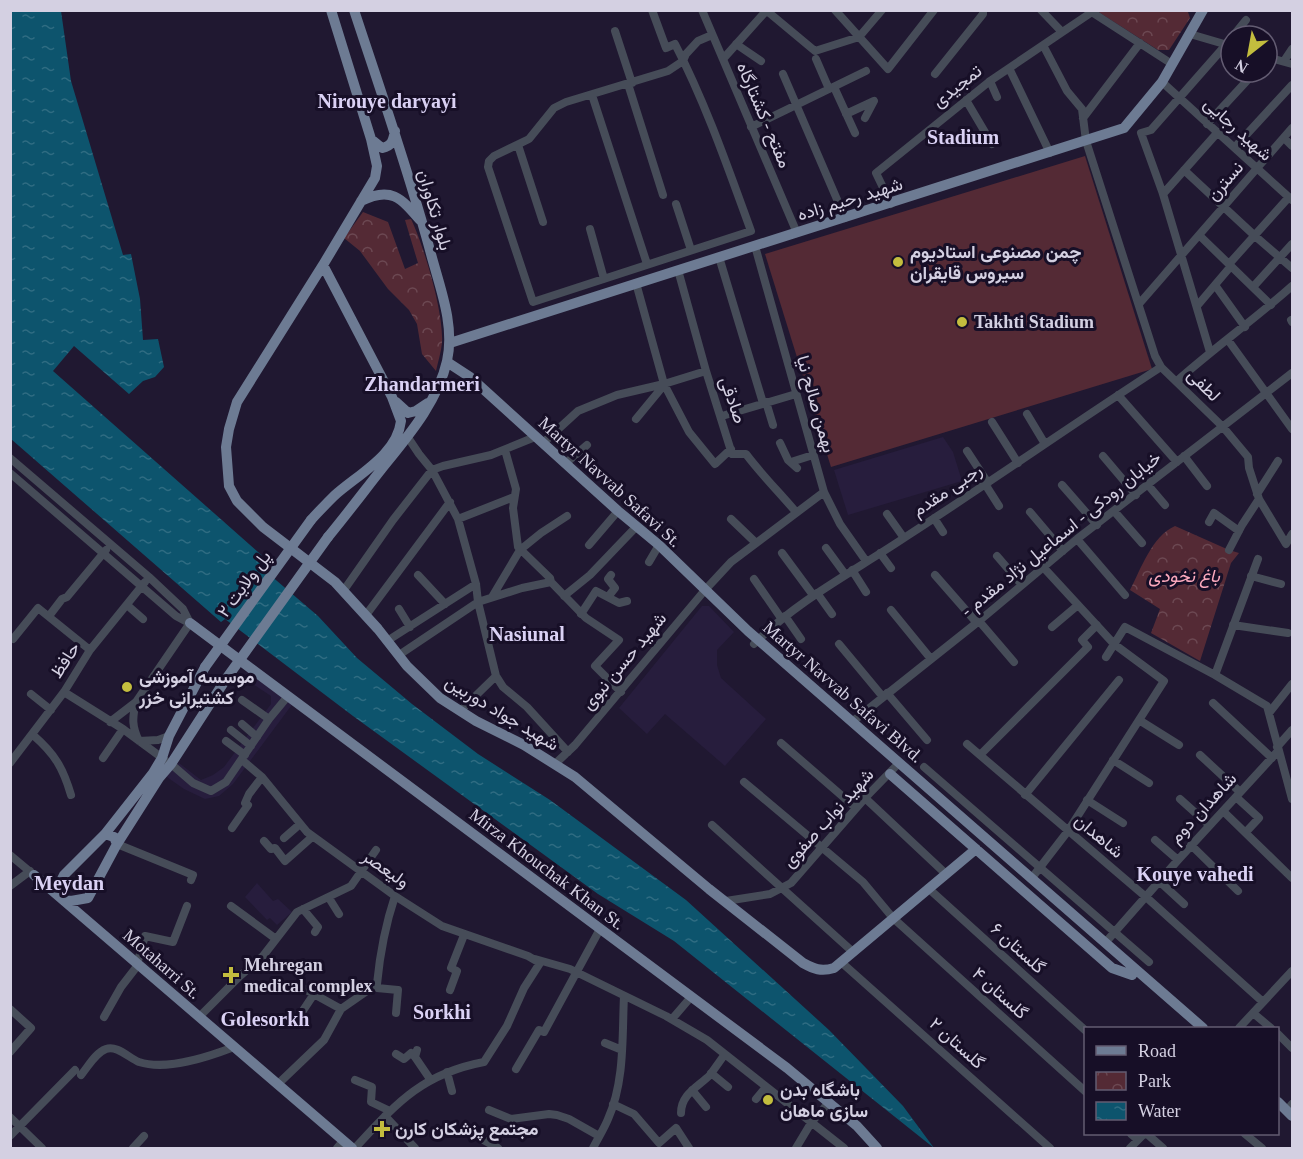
<svg xmlns="http://www.w3.org/2000/svg" width="1303" height="1159" font-family="'Times New Roman',Vazirmatn,serif">
<style>
.built{fill:#271d3d}
.park{fill:url(#park-crowns)}
.garden{fill:#542a35}
.water{fill:url(#water-ripples)}
.lines{fill:none;stroke-linecap:round;stroke-linejoin:round}
.minor{stroke:#464c58;stroke-width:8}
.major{stroke:#6d7b93;stroke-width:10}
.major-bridge{stroke:#6d7b93;stroke-width:10}
.poi-dot{fill:#c3bd3e;stroke:#170f27;stroke-width:2}
.labels{text-anchor:middle;stroke-width:6;stroke-linejoin:round;paint-order:stroke}
.street-label{font-size:18px;fill:#d4d0e2;stroke:#170f27}
.poi-label{font-size:18px;font-weight:bold;fill:#d4d0e2;stroke:#170f27;text-anchor:start}
.park-label{font-size:18px;font-style:italic;fill:#fca9bd;stroke:#170f27}
.neighbourhood-label{font-size:20px;font-weight:bold;fill:#dad1f4;stroke:#170f27}
</style>
<defs>
<pattern id="park-crowns" width="20" height="18" patternUnits="userSpaceOnUse" patternTransform="scale(1.5)"><rect width="20" height="18" fill="#542a35"/><path d="M2 6a3 3 0 1 1 6 0M12 15a3 3 0 1 1 6 0" fill="none" stroke="#6c4852"/></pattern>
<pattern id="water-ripples" width="26" height="14" patternUnits="userSpaceOnUse" patternTransform="scale(1.5)"><rect width="26" height="14" fill="#0d546d"/><path d="M2 4q2-2 4 0t4 0M15 11q2-2 4 0t4 0" fill="none" stroke="#2f6c82"/></pattern>
</defs>
<rect width="100%" height="100%" fill="#201831"/>
<!-- built -->
<path class="built" d="M943,437L953,452L962,481L848,515L834,470Z
M702,606H709L734,632L717,650V665L721,678L766,719L725,766L665,714L647,734L619,708Z
M249,668L294,702L233,784L219,796L205,799L184,789L164,775L179,763L201,780L213,775L224,767L271,704V696L244,678Z
M257,883L273,901L278,899L292,912L277,925L270,918L267,920L245,897Z"/>
<!-- park -->
<path class="park" d="M1097,11H1183L1188,12L1190,18L1169,50H1158Z
M363,212L388,222L405,269L418,263L405,220L411,219C424,246 444,313 442,343C441,352 438,362 436,371L422,354L417,324L409,310L388,289L360,251L344,238Z
M1175,526L1229,550L1239,553L1231,563L1200,661L1151,633L1160,609L1130,590C1141,569 1152,536 1175,526Z"/>
<!-- garden -->
<path class="garden" d="M1085,156L1152,369L831,467L765,254Z"/>
<!-- water -->
<path class="water" d="M11,11H61L71,81L123,255L131,254L140,299L143,340L158,339L164,367L155,377L143,381L129,394L74,346L53,371L266,559L263,569L318,616L357,658L412,704L478,754L550,800L686,900L829,1030L903,1106L934,1148L674,941L598,894L353,716L225,619L221,622L11,439Z"/>
<g class="lines">
<!-- minor -->
<path class="minor" d="M652,10L666,48L675,44C706,104 728,168 751,231L533,302L488,167L489,161L494,156L529,139L554,108L566,102L668,71L683,61L686,54L698,41L712,35
M702,10L797,233
M835,10L888,69L934,10
M1041,10L1062,32
M767,11L815,51L859,37L882,10
M1090,11L1172,64
M615,31L632,83
M1190,34L1231,46
M1233,36L1246,20
M736,44L761,61
M1043,45L1067,91L1082,109L1086,141L1155,356L1161,367L1223,427L1248,457L1249,468L1259,499L1286,544L1292,534
M1267,57L1292,64
M723,59L767,10
M816,59L829,89
M1284,61L1292,49
M1009,68L1050,153
M783,74L845,218
M935,74L983,14V10
M990,81L997,97
M1162,82L1292,200
M628,84L663,195
M834,87L855,133
M592,95L647,264
M966,100L992,144
M846,114L874,101L865,118
M1083,118L1140,43
M1207,124L1255,72
M751,127L866,71
M1141,133L1163,194L1210,352
M1141,133L1151,130L1231,39
M1284,138L1292,146
M518,145L543,222
M1235,147L1292,85
M1184,170L1255,236L1292,268
M1163,194L1218,132
M676,204L691,250
M891,204L876,173L990,81L1092,12
M590,229L604,279
M1199,235L1271,305
M755,246L824,492L840,524L866,561
M719,257L763,403
M1229,264L1289,197
M678,270L706,371L732,454H746C761,474 779,492 796,512
M636,283L664,384L689,432L715,464L731,449
M1215,285L1245,327
M1253,287L1292,244
M1139,304L1292,128
M1197,306L1231,266
M1291,320L1292,322
M1228,340L1292,429
M1177,381C1214,348 1255,319 1292,286
M1118,395L1177,462
M766,402L773,425
M1027,414L1045,444
M722,416L796,394
M636,419L664,385
M992,422L1018,463
M407,436L419,454L432,470L458,519L476,584L478,602L496,676L503,687L527,707L568,752
M543,443L578,411L617,395L664,384L706,371
M780,443L788,460L797,468
M505,450L516,489L513,508L518,547L550,578L551,582L586,618L619,640L595,666L621,692
M967,451L988,483
M1103,456L1136,495
M1184,456L1207,486
M10,458L149,577L183,609L190,623
M791,462L813,455
M566,463L587,445
M10,473L176,616L189,623
M985,484L999,506
M1062,485L1097,525
M1148,485L1165,505
M1257,494L1278,461
M1114,511L1142,543
M1030,512L1063,551
M887,514L904,538
M934,518L943,532
M458,519L514,497
M731,519L756,543
M1209,522L1214,513L1239,531
M1077,539L1125,595
M589,545L618,511
M826,548L845,574
M1229,550L1242,525L1259,499
M782,553L813,595
M880,553L891,568
M997,556L1022,585
M649,562L659,545
M852,570L866,592
M418,575L445,604
M935,575L977,623
M1251,576L1281,584
M754,579L781,618
M344,590L393,520L432,470L443,466L491,455L535,437
M817,593L832,614
M564,596L590,575L636,527
M492,597L520,550L541,533L567,516
M608,597L615,588L608,579L611,575
M127,605L143,619
M399,609L410,627
M891,610L931,659
M581,614L596,591L619,603L627,601
M366,615L450,502
M49,616L62,599L67,597L106,550
M785,616L801,639
M979,621L1014,662
M1233,625L1288,633
M1052,627L1078,605
M13,639L38,608L90,650
M387,641L476,584
M754,644C799,599 855,571 907,536C992,481 1076,422 1161,367
M839,644L883,697
M399,655L478,602L522,588L551,582
M1106,657L1125,627L1215,675L1267,706L1292,799
M1215,675L1258,559
M64,692L123,729L165,760
M887,693L927,740
M31,694L51,710
M242,700L269,719
M136,702C132,718 132,727 139,741L158,740L169,736
M1213,703L1272,758
M460,711L496,676
M1269,713L1292,684
M1139,720L1179,745
M110,722L136,702L190,623
M852,722L979,621L1077,539L1292,373
M242,724L257,737
M231,730L251,746
M33,735C55,754 63,768 71,795
M226,741L245,755
M781,743L856,808
M967,744L1146,897L1263,1002
M1277,747L1292,730
M980,755L1088,647L1082,640L1097,625
M1200,755L1240,792
M103,758L123,729
M242,760L262,777L307,832L395,896L442,926L528,956L540,963L524,988L507,1026L484,1062C421,1074 396,1104 355,1148
M1113,760L1149,783
M10,763L64,692L90,650L145,582
M171,764L193,783L211,791L226,782L269,719L288,696
M555,764L575,745L705,590L731,562L824,492
M924,767L1149,962
M744,782L863,882L893,918L1086,1092
M1025,795L1119,680
M1236,797L1259,818L1246,832
M865,798L946,874
M1180,799L1209,825
M1087,800L1123,823
M1223,811L1292,878
M712,825L853,952
M232,828L248,805L245,803L249,794L262,777
M284,838L300,824
M1155,840L1178,860
M264,841L271,849L275,848L285,861L312,837
M117,844L193,875L191,880
M1191,845L1238,891
M10,855L34,875
M1031,879L1068,831L1164,681L1114,644L1044,568
M1159,881L1184,904
M10,886L30,871
M928,888L1086,1031
M329,898L339,914
M726,901L770,894L791,883L865,798L899,763
M231,906L276,939
M303,909L318,927L315,932
M1105,943L1178,860L1278,751
M535,959L570,969L666,1016L707,1040L844,1148
M841,962L1050,1148
M137,964L145,936L173,942L187,906
M377,984V988L398,990L396,1013
M301,987L341,1009
M450,990L457,971L451,968L464,935
M10,1009L31,1028L10,1052
M1253,1013L1271,1028
M300,1015L314,994
M104,1017L121,987L138,965
M199,1017L240,976L263,956L297,912L351,886L376,850
M672,1019L691,997
M1239,1028L1292,971
M1278,1034L1292,1048
M605,1043L622,1050
M417,1050L415,1057L430,1079
M396,1054L404,1059L411,1053L415,1057
M516,1069L539,1030L544,1032L600,929
M447,1072L452,1091
M711,1073L728,1087
M81,1075C88,1067 95,1053 106,1049C117,1045 129,1058 139,1062C167,1071 208,1057 234,1047
M355,1080L372,1087L371,1102L390,1111
M278,1084L324,1040L341,1009L377,984C380,953 385,926 395,896
M692,1090L706,1107
M756,1099L766,1087
M613,1104L634,1114L659,1143L676,1128L689,1148
M1291,1105L1292,1104
M489,1110L511,1119L549,1114L557,1115L569,1119L599,1136
M681,1113C681,1094 698,1087 710,1075C715,1068 720,1061 725,1054
M385,1116L415,1148
M10,1117L42,1148
M1131,1134L1138,1140
M1147,1134L1163,1148
M1245,1134L1262,1148
M10,1136L75,1070
M476,1136L498,1148
M133,1148L144,1136
M337,1148L343,1141
M593,1148C598,1138 604,1129 608,1119C625,1081 622,1036 624,996
M796,1148L811,1123L829,1102
M1130,1148L1144,1134"/>
<!-- major -->
<path class="major" d="M371,139L382,148C392,146 393,141 395,131
M361,201C391,186 401,198 420,220
M323,265L237,402L229,429L226,447L229,486L237,501L263,527L335,582L378,629L407,666L440,698L476,721L524,745L575,777L709,889L803,963C814,969 821,972 834,968L976,849
M450,343L1124,128L1162,82L1203,10
M447,362L470,377L618,511L659,545L748,631L1203,1028
M396,402L408,413L416,411L428,403
M311,520C318,512 326,504 334,496C357,475 397,455 401,421L392,397L323,265L375,178L377,166L371,139L331,10
M328,537C347,514 365,490 384,466C409,435 438,401 447,361C455,325 440,288 431,254C409,172 381,92 354,10
M190,623L787,1068L857,1126L877,1148
M890,774L1112,968L1132,975
M105,834L114,837L117,844L88,898L71,901L64,900L59,891L60,883L64,875L105,834L153,773L162,758L169,736L205,667
M117,844L159,778L171,764L226,679
M34,875L352,1148
M1278,1102L1292,1116"/>
<!-- major-bridge -->
<path class="major-bridge" d="M205,667L311,520
M226,679L328,537"/>
</g>
<!-- markers -->
<g class="poi-dot">
<circle cx="898" cy="262" r="6"/>
<circle cx="962" cy="322" r="6"/>
<circle cx="127" cy="687" r="6"/>
<path d="M228 966h6v6h6v6h-6v6h-6v-6h-6v-6h6z"/>
<circle cx="768" cy="1100" r="6"/>
<path d="M379 1120h6v6h6v6h-6v6h-6v-6h-6v-6h6z"/>
</g>
<g class="labels">
<!-- street labels -->
<g class="street-label">
<text transform="translate(957 86) rotate(-38)" y="6">تمجیدی</text>
<text transform="translate(764 115) rotate(67)" y="6">مفتح - کشتارگاه</text>
<text transform="translate(1238 129) rotate(42)" y="6">شهید رجایی</text>
<text transform="translate(1225 181) rotate(-49)" y="6">نسترن</text>
<text transform="translate(850 199) rotate(-17)" y="6">شهید رحیم زاده</text>
<text transform="translate(435 210) rotate(74)" y="6">بلوار تکاوران</text>
<text transform="translate(1204 385) rotate(45)" y="6">لطفی</text>
<text transform="translate(733 400) rotate(71)" y="6">صادقی</text>
<text transform="translate(816 404) rotate(74)" y="6">بهمن صالح نیا</text>
<text transform="translate(610 482) rotate(42)" y="6">Martyr Navvab Safavi St.</text>
<text transform="translate(947 490) rotate(-34)" y="6">رجبی مقدم</text>
<text transform="translate(1061 534) rotate(-39)" y="6">- خیابان رودکی - اسماعیل نژاد مقدم</text>
<text transform="translate(244 584) rotate(-54)" y="6">پل ولایت ۲</text>
<text transform="translate(65 660) rotate(-57)" y="6">حافظ</text>
<text transform="translate(624 661) rotate(-50)" y="6">شهید حسن نبوی</text>
<text transform="translate(843 692) rotate(41)" y="6">Martyr Navvab Safavi Blvd.</text>
<text transform="translate(502 713) rotate(31)" y="6">شهید جواد دوربین</text>
<text transform="translate(1203 808) rotate(-47)" y="6">شاهدان دوم</text>
<text transform="translate(828 818) rotate(-48)" y="6">شهید نواب صفوی</text>
<text transform="translate(1099 836) rotate(40)" y="6">شاهدان</text>
<text transform="translate(386 869) rotate(35)" y="6">ولیعصر</text>
<text transform="translate(547 869) rotate(37)" y="6">Mirza Khouchak Khan St.</text>
<text transform="translate(1018 948) rotate(42)" y="6">گلستان ۶</text>
<text transform="translate(162 964) rotate(41)" y="6">Motaharri St.</text>
<text transform="translate(1000 993) rotate(42)" y="6">گلستان ۴</text>
<text transform="translate(957 1043) rotate(42)" y="6">گلستان ۲</text>
</g>
<!-- poi labels -->
<g class="poi-label">
<text x="910" y="258">چمن مصنوعی استادیوم<tspan x="910" dy="21">سیروس قایقران</tspan></text>
<text x="974" y="328">Takhti Stadium</text>
<text x="139" y="683">موسسه آموزشی<tspan x="139" dy="21">کشتیرانی خزر</tspan></text>
<text x="244" y="971">Mehregan<tspan x="244" dy="21">medical complex</tspan></text>
<text x="780" y="1096">باشگاه بدن<tspan x="780" dy="21">سازی ماهان</tspan></text>
<text x="395" y="1135">مجتمع پزشکان کارن</text>
</g>
<!-- park labels -->
<g class="park-label">
<text x="1184" y="582">باغ نخودی</text>
</g>
<!-- neighbourhood labels -->
<g class="neighbourhood-label">
<text x="387" y="108">Nirouye daryayi</text>
<text x="963" y="144">Stadium</text>
<text x="422" y="391">Zhandarmeri</text>
<text x="527" y="641">Nasiunal</text>
<text x="1195" y="881">Kouye vahedi</text>
<text x="69" y="890">Meydan</text>
<text x="442" y="1019">Sorkhi</text>
<text x="265" y="1026">Golesorkh</text>
</g>
</g>
<!-- border -->
<rect width="1303" height="1159" fill="none" stroke="#d4d0e2" stroke-width="24"/>
<!-- legend -->
<rect x="1084" y="1027" width="195" height="108" fill="#170f27" stroke="#635c72" stroke-width="1.5"/>
<rect x="1096" y="1046" width="30" height="9" fill="#6d7b93" stroke="#635c72" stroke-width="1.5"/>
<text x="1138" y="1057" font-size="18" fill="#d4d0e2">Road</text>
<rect x="1096" y="1072" width="30" height="18" fill="url(#park-crowns)" stroke="#635c72" stroke-width="1.5"/>
<text x="1138" y="1087" font-size="18" fill="#d4d0e2">Park</text>
<rect x="1096" y="1102" width="30" height="18" fill="url(#water-ripples)" stroke="#635c72" stroke-width="1.5"/>
<text x="1138" y="1117" font-size="18" fill="#d4d0e2">Water</text>
<!-- north arrow -->
<g transform="translate(1249 54) rotate(211)"><circle r="28" fill="#170f27" stroke="#635c72" stroke-width="1.5"/>
<path d="M0-4.5L10 22L0 15L-10 22Z" fill="#c3bd3e"/>
<text y="-9" font-size="16" font-weight="bold" text-anchor="middle" fill="#d4d0e2">N</text>
</g>
</svg>
